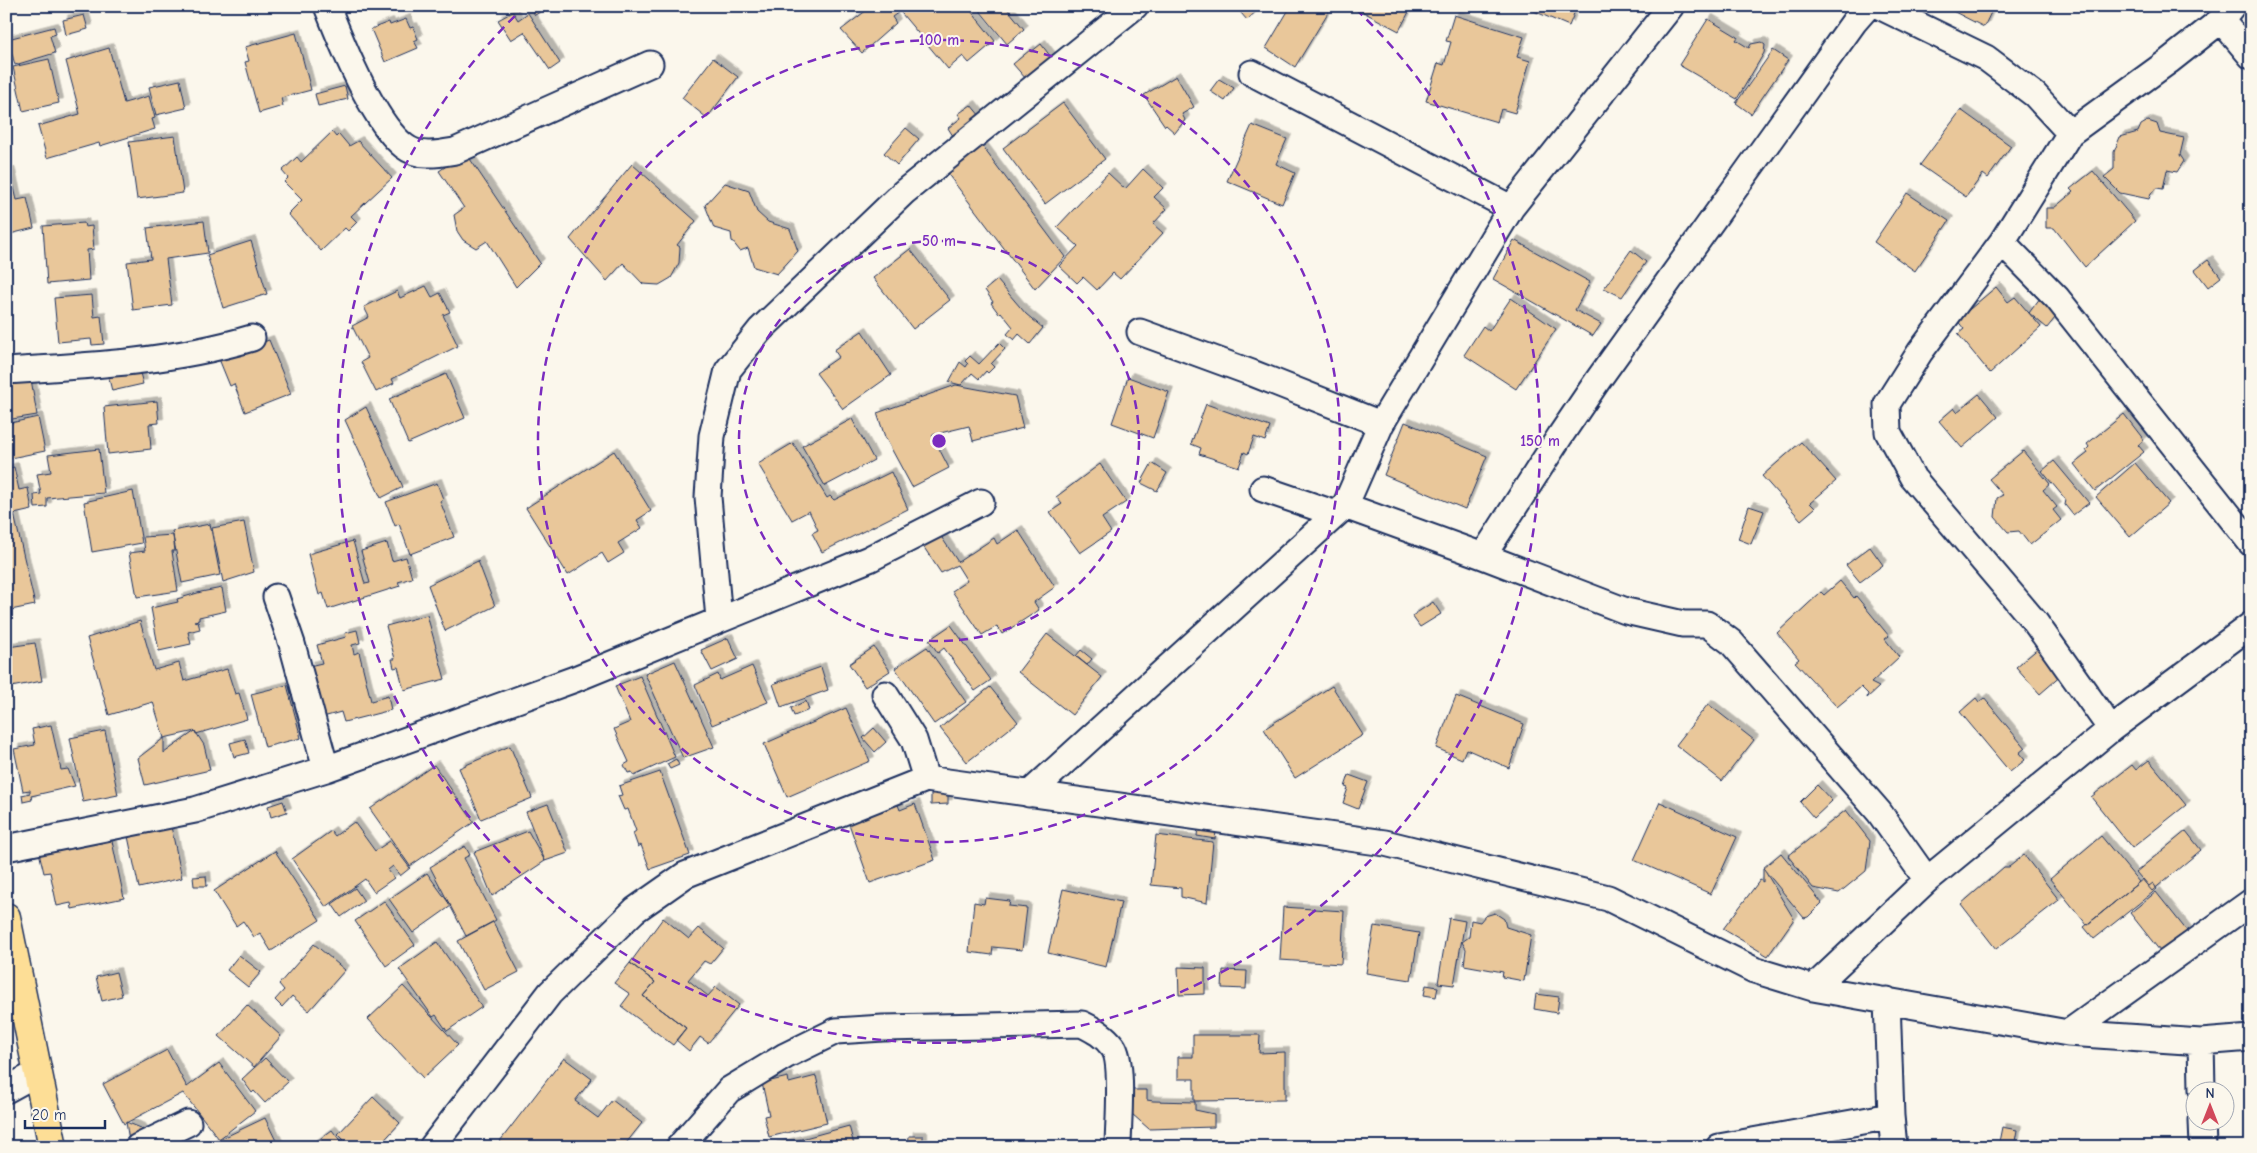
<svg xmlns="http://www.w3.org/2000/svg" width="2257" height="1153" font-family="'Comic Neue',sans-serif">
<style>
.building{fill:#e9c79a;stroke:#1b2f5e;filter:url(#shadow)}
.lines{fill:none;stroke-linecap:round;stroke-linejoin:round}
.minor-casing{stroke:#1b2f5e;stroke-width:29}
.trunk-casing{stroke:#1b2f5e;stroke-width:31}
.minor{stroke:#fbf7ec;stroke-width:25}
.trunk{stroke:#fdde96;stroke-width:28}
.ring{fill:none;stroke:#7b2cbf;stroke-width:2.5;stroke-dasharray:9 6}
.centre{fill:#7b2cbf;stroke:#fbf7ec;stroke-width:2.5}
.ring-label{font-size:15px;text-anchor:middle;font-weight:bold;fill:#7b2cbf;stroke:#fbf7ec;stroke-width:4;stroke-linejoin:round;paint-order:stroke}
</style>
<defs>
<filter id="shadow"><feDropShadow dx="4.5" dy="-4.5" stdDeviation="0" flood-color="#0004"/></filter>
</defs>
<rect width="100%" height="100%" fill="#fbf7ec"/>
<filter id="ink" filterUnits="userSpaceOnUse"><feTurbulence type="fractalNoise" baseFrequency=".02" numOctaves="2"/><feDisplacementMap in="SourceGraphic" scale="10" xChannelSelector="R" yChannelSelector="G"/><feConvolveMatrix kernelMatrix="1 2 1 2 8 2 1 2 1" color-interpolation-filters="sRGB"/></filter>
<g filter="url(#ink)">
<!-- building -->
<path class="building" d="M529,6H550L535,15Z
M872,6H895L899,12L892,17L896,23L862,53L841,30Z
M898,6H967L995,41L969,63L963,56L948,69L897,8Z
M976,6H1005L1024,29L1007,44Z
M1235,6H1262L1247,20Z
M1291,6H1332L1295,67L1266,48Z
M1352,6H1412L1399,31Z
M1531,6H1577L1569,26L1529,9Z
M1943,6H1994L1984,27Z
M513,12L518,20L528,13L560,63L550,70L524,32L511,40L498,20Z
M84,15L88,29L66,35L63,20Z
M1454,15L1524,37L1517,57L1530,61L1515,113L1501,109L1497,122L1426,101L1438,63L1444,65L1451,42L1446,41Z
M406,19L410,28L413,27L418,39L414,41L418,48L385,62L371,29L389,22L390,25Z
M1708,19L1738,37L1736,40L1749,48L1751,44L1761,42L1765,45L1764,53L1737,99L1679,65Z
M54,27L56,34L50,36L55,53L15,65L8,39Z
M296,33L311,90L281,98L283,106L259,113L245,62L249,61L245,47Z
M1041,44L1051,57L1026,79L1013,64L1030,50L1031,52Z
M109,48L124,103L149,96L155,118L152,119L155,129L100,146L99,143L47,158L38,126L80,114L66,61Z
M1773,50L1788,60L1751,114L1736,103Z
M713,58L738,77L707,118L682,98Z
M49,59L59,103L23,111L13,67Z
M1176,76L1194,107L1182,114L1185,120L1175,133L1166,125L1165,126L1144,95Z
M1219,79L1234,88L1225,101L1210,91Z
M180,80L186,108L156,115L149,87Z
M345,86L348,99L318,106L315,94Z
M1063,103L1105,159L1045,204L1003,148Z
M971,105L980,116L953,136L948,128L961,118L958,114Z
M1961,110L2011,146L1988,178L1983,174L1966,197L1920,165Z
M2148,121L2157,124L2160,133L2184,138L2180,155L2184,161L2177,172L2167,170L2163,189L2157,188L2151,193L2149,199L2120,193L2104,177L2114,169V152L2120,137L2138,132L2141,125Z
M1252,125L1287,139L1276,164L1295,173L1282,204L1227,181Z
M906,128L919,139L897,165L884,153Z
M332,132L336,137L339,134L349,146L358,141L392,178L351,216L357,222L348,231L345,228L321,251L288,214L302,200L284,182L288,178L282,171L297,157L301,162Z
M175,136L183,193L137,199L129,142Z
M982,146L1065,257L1035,289L947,173Z
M466,153L540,263L516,287L487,241L476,248L463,240L457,231L454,215L464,208L439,171Z
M632,164L696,221L677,245L680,247L679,263L671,278L659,285L643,284L623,263L607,281L570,239Z
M1143,169L1163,188L1154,197L1167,209L1153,224L1163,233L1120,279L1113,273L1097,290L1083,277L1077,283L1059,266L1078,246L1057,227L1108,173L1125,189Z
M10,171L17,200L27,198L34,228L6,235V172Z
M2093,171L2135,221L2085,267L2054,228H2046V208H2054L2073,192L2070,189Z
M725,183L749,191L757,212L768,222L790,229L798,251L777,274L754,267L748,248L740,251L732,241L731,233L714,228L705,205Z
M1907,193L1949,221L1915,271L1874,242Z
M204,221L208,253L166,259L172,305L133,310L127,262L151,259L147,228Z
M84,223L85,227L92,226L94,249L87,250L89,280L47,284L43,226Z
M1514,240L1590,282L1575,310L1601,324L1593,336L1493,279Z
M251,241L267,294L223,308L207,255Z
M910,249L950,300L913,329L873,278Z
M1631,250L1646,262L1622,297L1604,288Z
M2208,260L2221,277L2208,287L2195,270Z
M997,280L1026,314L1043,328L1030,344L1019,334L1014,340L1007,334L1013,327L1001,312L999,314L991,303L993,302L985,290Z
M426,286L432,297L440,293L450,312L443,315L458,346L392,379L394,383L376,392L361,362L368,358L352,326L369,317L364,307L397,291L400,298Z
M1996,287L2008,302L2015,297L2041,327L1990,373L1958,334L1964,329L1957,320Z
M92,295L94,317L101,316L104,344L92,345L91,339L58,342L54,298Z
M1511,298L1556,329L1516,389L1464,355L1483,326L1489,331Z
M2040,298L2059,313L2047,328L2029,313Z
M862,331L891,375L843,409L816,373L839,357L834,350Z
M269,340L291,394L245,412L234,384L230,386L219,359Z
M999,343L1005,349L991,364L994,367L988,373L986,371L979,379L972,373L961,385L949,382L960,362L966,367L968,364L965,361L970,356L979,364Z
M104,358L137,362L143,384L112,391Z
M30,373L37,415L6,420V377Z
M446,374L465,418L408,443L389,399Z
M1128,377L1169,392L1153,438L1112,423Z
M956,385L1015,396L1023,428L973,441L969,426L932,435L949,468L912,487L885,437L877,413Z
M1979,394L1998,417L1962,448L1939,421L1954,408L1957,412Z
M157,401L159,423L149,424L151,449L108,454L104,407Z
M1206,404L1270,427L1265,441L1254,437L1248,454L1244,452L1239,467L1199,454L1201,448L1191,444Z
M366,407L403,487L381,498L345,420Z
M2124,414L2144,440L2138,445L2144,452L2095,491L2074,464L2088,453L2086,450L2089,447L2087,444Z
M38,417L45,451L6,459V424Z
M852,419L874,460L825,486L802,446Z
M1405,422L1487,456L1465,509L1384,475Z
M1801,442L1836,481L1810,503L1815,508L1801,520L1762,476Z
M793,443L827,498L830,496L834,500L891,472L908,509L822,552L812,533L818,530L809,511L792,520L758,464Z
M99,449L104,493L47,498V507L35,508L34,495L41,494L37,474L51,472L48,455Z
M614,451L651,511L637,520L642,528L618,543L624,553L608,563L602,553L568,575L526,508Z
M2023,451L2050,484L2043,490L2057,507L2053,510L2061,520L2030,545L2019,531L2008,532L1995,517L1997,498L2003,495L1989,479Z
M2054,461L2089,503L2073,515L2065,505L2066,500L2042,471Z
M1152,463L1167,473L1157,491L1141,483Z
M2135,463L2169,503L2130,537L2096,497Z
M1100,464L1126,502L1102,518L1111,532L1080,553L1050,512L1062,504L1056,497Z
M14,467L19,490L28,488L32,510L14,514L35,605L6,611V469Z
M437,483L443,499L440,501L454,537L410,554L399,524L395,526L386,502Z
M133,491L142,543L92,552L84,502Z
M1749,506L1764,511L1751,544L1738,539Z
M244,522L254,572L223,582L212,528Z
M210,524L220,575L182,583L172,531Z
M934,526L958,562L994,538L997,544L1018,530L1055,587L1034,602L1039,610L1002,634L997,626L982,635L952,591L967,581L957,565L941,573L917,537Z
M173,535L175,551H172L178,591L137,597L129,553L145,551L143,537Z
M353,541L365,584L370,583L361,551L387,543L392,561L406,557L412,578L398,582L400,586L328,609L323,593L319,595L308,554Z
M1870,547L1883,565L1860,582L1846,565Z
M478,561L495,606L445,631L428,585Z
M1840,581L1854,598L1856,596L1889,636L1885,639L1899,657L1871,683L1879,687L1867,698L1868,694L1861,687L1837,707L1795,662L1799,659L1777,633L1821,592L1824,595Z
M222,588L226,611L199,617V620L194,621L198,622L200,629L188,632L191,644L159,651L151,608L178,602L177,599L201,592Z
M1433,602L1441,614L1420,627L1412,616Z
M427,615L445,679L404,690L398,667L394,668L392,659H395L386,626Z
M140,621L154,670L179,663L184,681L227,669L235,694L239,693L247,719L196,734L195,731L164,738L153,702L109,715L87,638Z
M951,625L991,680L975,691L944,648L938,653L929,640Z
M357,630L360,643L352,645L354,654L359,652L371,701L388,696L391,710L344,722L341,712L323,717L309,666L322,663L317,645L346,637L345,633Z
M1047,634L1102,677L1072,715L1018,672Z
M728,638L738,659L712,671L701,650Z
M35,643L42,681L6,688V653H10L8,647Z
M874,647L890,671L865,687L849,664Z
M927,647L966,702L934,724L895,668Z
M2040,647L2063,674L2040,694L2016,667Z
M1081,650L1092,659L1087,665L1076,656Z
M675,661L714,747L683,758L645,674Z
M752,666L768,702L712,725L695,685L718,674L720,680Z
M821,667L828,690L781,707L773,684Z
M640,676L675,757L634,776L632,772L628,773L624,765L629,762L614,729L630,722L615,686Z
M287,685L301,738L265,747L251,694Z
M1332,686L1363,735L1295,778L1264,729Z
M990,687L1018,722L967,762L940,728Z
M1456,696L1524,724L1509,768L1466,749L1462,759L1436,748Z
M1976,698L1979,702L1984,698L2025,748L2019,753L2025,760L2010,772L1960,712Z
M806,701L809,710L794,716L791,708Z
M1708,704L1754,740L1722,781L1676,745Z
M846,708L870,761L787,797L764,744Z
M51,725L61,770L68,769L75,786L31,796L32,800L23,802L22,795L30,793V790L23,791L14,749L35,745L32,729Z
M874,728L886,742L875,752L863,738Z
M105,731L118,795L83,802L70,738Z
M195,731L204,745L210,770L145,785L138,758L164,738V753Z
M245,739L249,753L234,757L230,743Z
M510,746L532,798L481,819L459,768Z
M676,759L679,765L670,769L667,764Z
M2149,760L2186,805L2132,848L2091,797L2132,765L2136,770Z
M434,765L474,822L410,866L370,809Z
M660,772L690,855L650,869L641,845L638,847L633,833L636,831L628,809L624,810L618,796L622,795L619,786Z
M1349,775L1368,782L1358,809L1343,803L1348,788L1345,787Z
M1817,785L1832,801L1814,818L1800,802Z
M948,790V804L931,805V791Z
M283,801L287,812L271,817L268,806Z
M897,802L900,810L915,804L935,860L870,883L848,821Z
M1660,802L1737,837L1711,894L1634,860Z
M548,804L568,853L545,861L526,812Z
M1846,810L1870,841L1866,871L1839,893L1813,888L1788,856Z
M1199,816L1218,818L1215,839L1197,836Z
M169,817L182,878L139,888L126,827Z
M354,822L375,851L390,841L410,868L400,876L393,866L388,870L394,878L374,892L365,879L326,907L292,859L331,831L335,836Z
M109,827L124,898L72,909L71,903L57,906L50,872L44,873L37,844Z
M528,831L545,861L492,896L474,852Z
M2186,831L2201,850L2152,891L2136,872Z
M1156,835L1213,842L1207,903L1181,897V888L1151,885Z
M2101,836L2139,882L2087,925L2050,879Z
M465,846L470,855L464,858L496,920L466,936L430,867Z
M275,851L320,920L271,951L260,933L254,937L243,921L236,926L214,891Z
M1781,853L1822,903L1808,917L1804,918L1763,868Z
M2024,855L2059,900L1996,949L1961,904L2004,867H2009Z
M1763,868L1794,919L1768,956L1723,929L1760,880L1763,882Z
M427,873L451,906L413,933L389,899Z
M206,876L207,886H194L193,877Z
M2143,879L2149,886L2153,883L2157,889L2094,939L2084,927Z
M355,888L364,901L341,917L332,904Z
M1063,889L1121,902L1106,967L1048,953Z
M2156,892L2187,931L2160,951L2130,913Z
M985,898L1010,901L1009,906L1027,908L1022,950L993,947L992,955L969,952L974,902L984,904Z
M384,901L415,945L386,966L355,921Z
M1283,907L1344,911L1341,964L1280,960Z
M1495,913L1504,919L1506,927L1531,935L1524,981L1502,977L1503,972L1464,965L1466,949L1462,942L1469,937L1471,920L1480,922L1485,916Z
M663,918L689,939L699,928L723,948L710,964L704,961L688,980L708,996L716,987L739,1005L708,1043L700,1037L689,1051L676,1040L686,1028L643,996L655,982L630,963Z
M1449,918L1465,921L1454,985L1438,983Z
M493,922L519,972L484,990L458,941Z
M1374,926L1419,933L1411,980L1366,973Z
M437,942L482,1007L447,1031L436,1015L433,1017L399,969Z
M314,944L345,970L309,1011L292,996L282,1007L275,1000L284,990L279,984Z
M239,955L261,972L248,987L227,970Z
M630,963L655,982L643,996L686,1028L673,1045L621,1006L630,994L614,983Z
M1178,967L1205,968V994L1179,995Z
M1223,970L1247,971L1246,989L1222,988Z
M116,972L122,996L102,1001L96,977Z
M1426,985L1438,987L1436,997L1424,995Z
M403,986L458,1045L423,1078L368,1019Z
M1536,994L1559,997L1557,1013L1534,1009Z
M247,1005L281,1036L254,1067L219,1036Z
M1193,1035H1260L1259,1053L1285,1052V1100L1194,1101V1079H1178V1057H1193Z
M167,1050L187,1087L219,1063L255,1111L219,1139L183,1093L124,1124L103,1084Z
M265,1058L288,1082L265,1103L254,1091L252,1093L242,1079Z
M564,1058L592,1079L575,1101L598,1118L612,1100L642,1123L623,1147H507L500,1141Z
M816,1076L827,1123L769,1137L764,1116L769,1115L762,1083L788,1077L789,1083Z
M1133,1090H1147V1100L1153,1101L1195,1102V1110L1214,1114V1127L1149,1129L1132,1114Z
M373,1097L400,1123L378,1147H351L338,1134Z
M265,1118L279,1147H204Z
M126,1122L141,1128L144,1133L129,1141Z
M849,1126L854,1145L847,1147H772Z
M2002,1127L2017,1130L2014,1147H1998Z
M332,1130L345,1147H309Z
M909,1136H923V1147H908Z"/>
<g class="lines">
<defs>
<path id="minor" d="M327,6C341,42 374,123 404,146C419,158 438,154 455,151L650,64
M1879,6L1986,58L2035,95L2070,133
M2221,20L2251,56
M1252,73L1511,208
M2002,242L2057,298L2251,543
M1140,332L1252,373L1381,424
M6,371C89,366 172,362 252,338
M1263,489L1336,514
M1345,506L1483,556L1626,611L1683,624H1707L1731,642L1879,812L1927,880
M1483,556L1560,436L1598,380L1854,22L1868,6
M276,597L292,644L326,769
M719,619L708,497L712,436L728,370L760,330L904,192L1135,6
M885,694L914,740L926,779
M2111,729L2035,622L1913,478L1888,432L1887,404L1920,352L2002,242L2070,133L2169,61L2221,20L2232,6
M1029,794L1345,506L1381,424L1511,208L1671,6
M6,848L195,810L326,769L575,679L869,559L981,502
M1813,988L1927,880L2111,729L2251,625
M1887,1000L1891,1116L1894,1147
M2068,1033L2251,902
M2201,1042L2202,1090
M6,1090L37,1073
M2202,1120L2203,1147
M138,1147L188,1123
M432,1147L550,993L635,910L685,875L926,779L1385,843L1608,898L1754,970L1813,988L2068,1033L2201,1042L2251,1038
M679,1147L729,1090L785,1056L836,1031L883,1028L1082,1024C1094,1030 1104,1035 1113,1047C1124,1062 1118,1126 1118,1147
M1719,1147L1891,1116"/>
<path id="trunk" d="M6,917L53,1147"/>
</defs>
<!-- minor casing -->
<use href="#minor" class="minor-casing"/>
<!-- trunk casing -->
<use href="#trunk" class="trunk-casing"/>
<!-- minor -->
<use href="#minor" class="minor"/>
<!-- trunk -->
<use href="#trunk" class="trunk"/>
</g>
</g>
<!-- distance rings -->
<g class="ring">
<circle cx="939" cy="441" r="200"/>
<circle cx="939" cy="441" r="401"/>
<path d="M1356 9A601 601 0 1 1 522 9"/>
</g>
<circle cx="939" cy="441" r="8" class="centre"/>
<g class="ring-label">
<text x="939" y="45">100 m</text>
<text x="939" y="246">50 m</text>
<text x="1540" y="446">150 m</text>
</g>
<!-- margin -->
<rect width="2257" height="1153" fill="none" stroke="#fbf7ec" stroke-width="25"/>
<rect x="12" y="12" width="2232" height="1128" fill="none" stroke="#1b2f5e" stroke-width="2" filter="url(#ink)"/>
<!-- north arrow -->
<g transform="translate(2210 1106)"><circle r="24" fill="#fbf7ec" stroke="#a1a7b3"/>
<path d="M0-4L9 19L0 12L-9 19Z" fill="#d1495b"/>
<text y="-8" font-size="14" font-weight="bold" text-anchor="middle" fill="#1b2f5e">N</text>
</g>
<!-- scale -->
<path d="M25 1120v8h80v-8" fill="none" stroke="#1b2f5e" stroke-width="2.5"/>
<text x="32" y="1120" font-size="15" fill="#1b2f5e" stroke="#fbf7ec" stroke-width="4" paint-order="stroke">20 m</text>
</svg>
